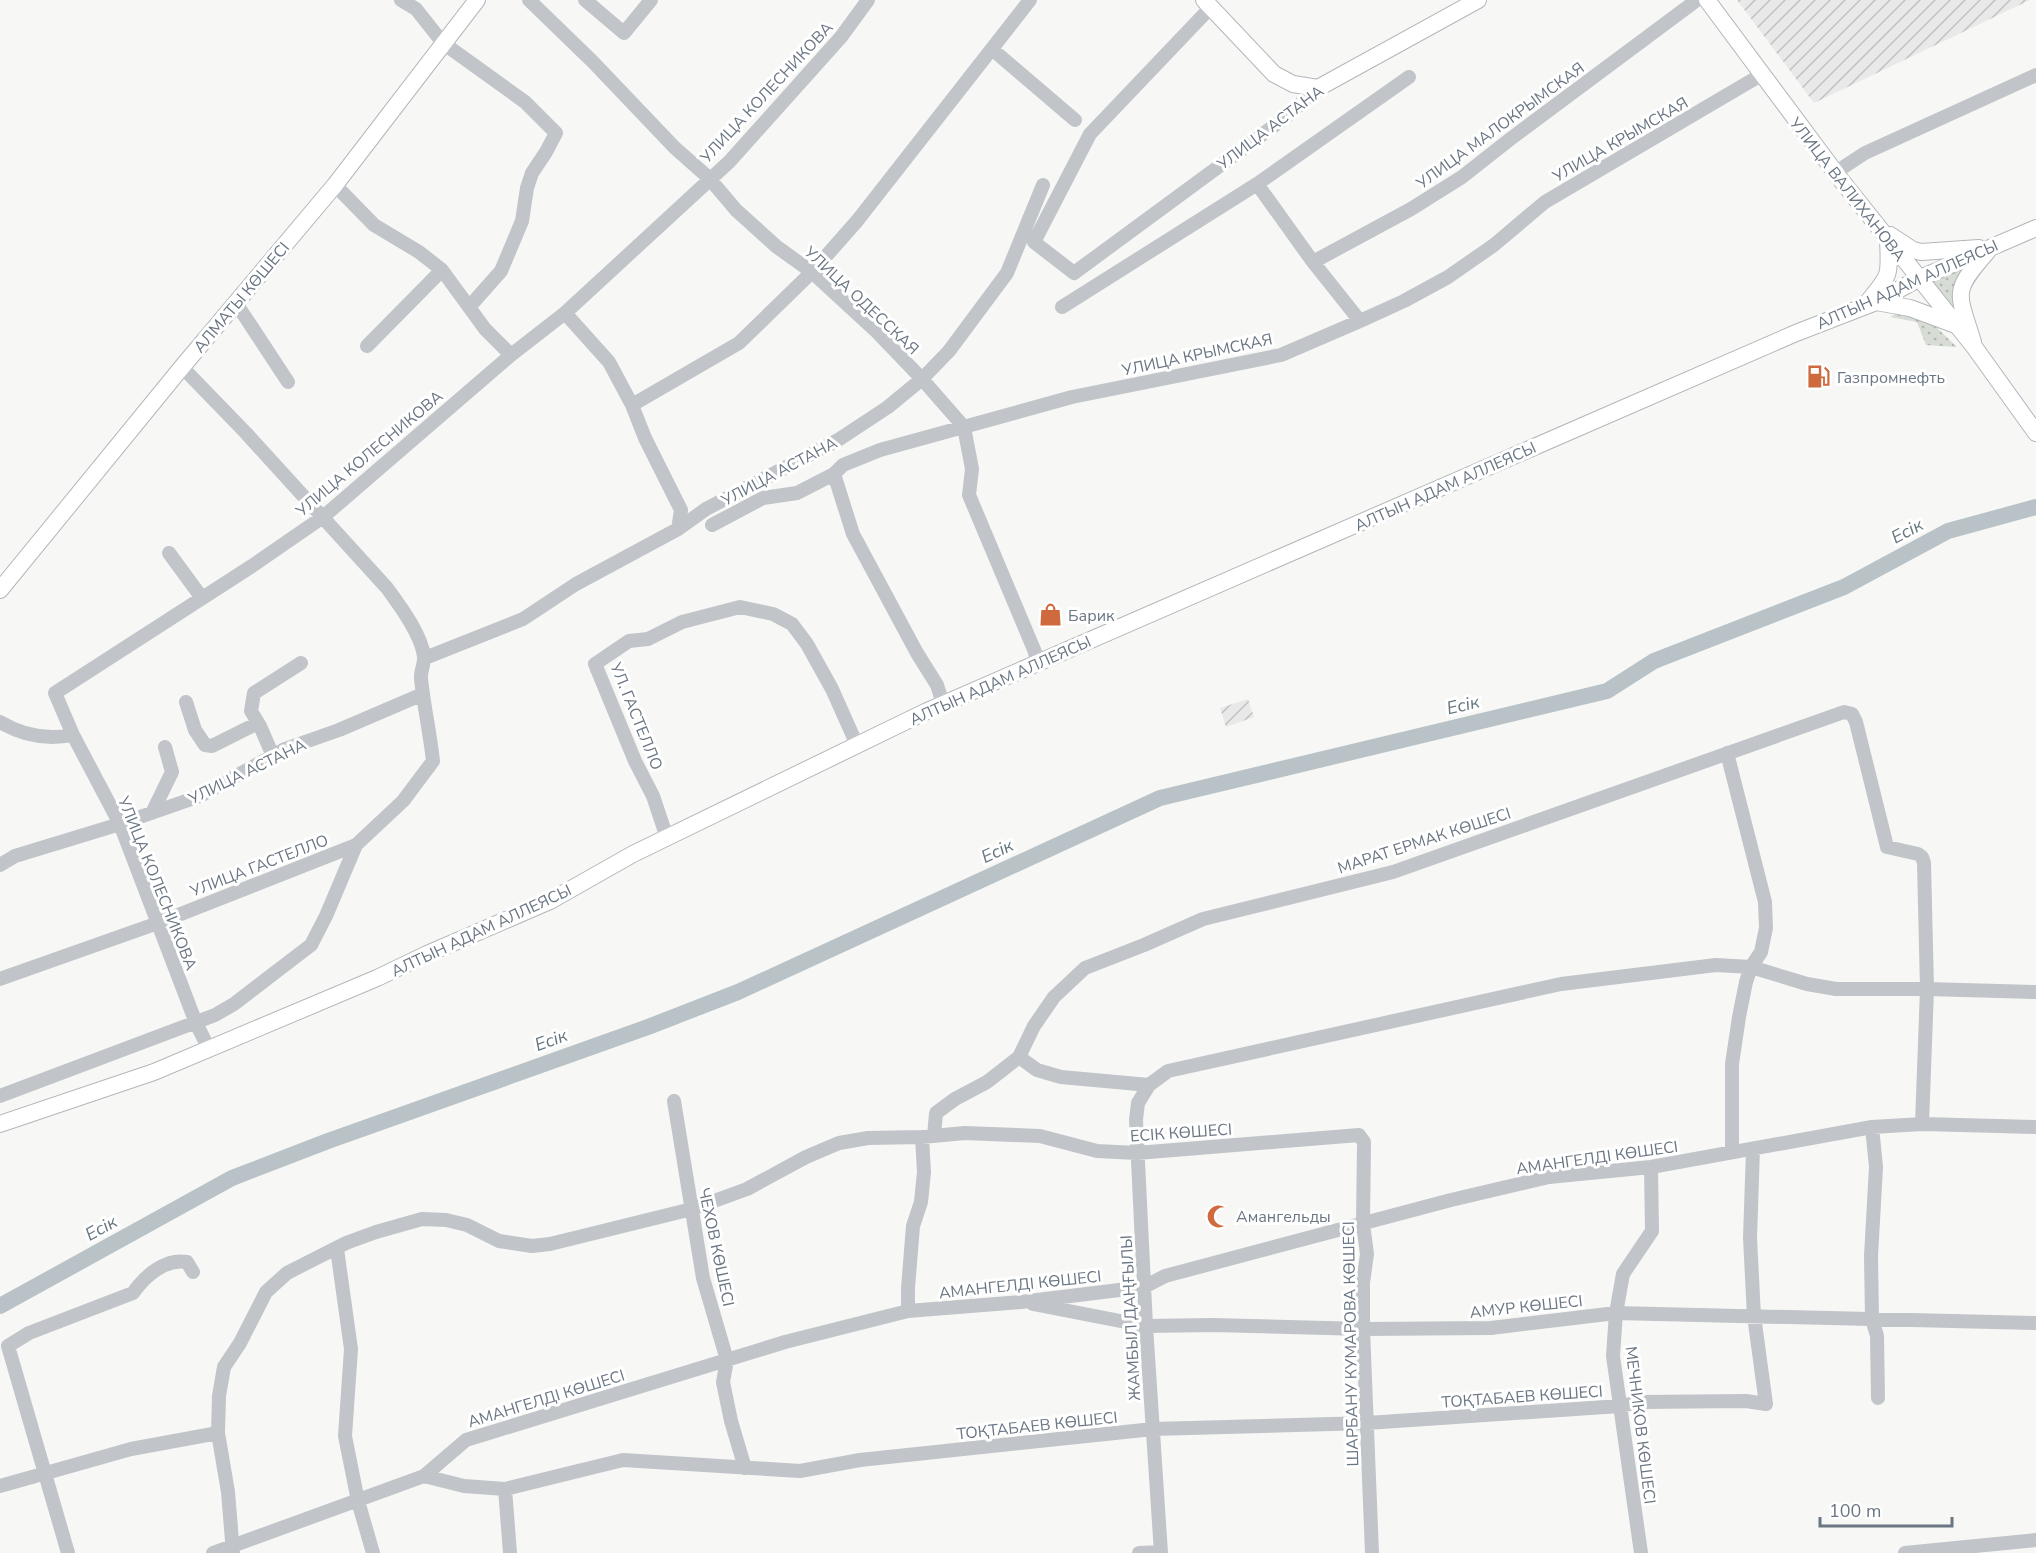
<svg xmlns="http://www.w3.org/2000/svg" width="2036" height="1553" font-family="'Nunito Sans',sans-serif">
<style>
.industrial{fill:url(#industrial-furrows)}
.grass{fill:url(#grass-dots)}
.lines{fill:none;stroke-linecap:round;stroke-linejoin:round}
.river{stroke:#b9c2c7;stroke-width:16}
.major-casing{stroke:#b3b6ba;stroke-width:18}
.minor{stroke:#c1c4c8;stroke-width:14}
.major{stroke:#fff;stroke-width:16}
.labels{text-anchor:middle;stroke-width:6;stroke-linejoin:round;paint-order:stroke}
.street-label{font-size:16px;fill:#6a7683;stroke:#fff}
.poi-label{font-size:16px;fill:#6a7683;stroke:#fff;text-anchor:start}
.water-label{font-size:18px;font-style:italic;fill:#66767f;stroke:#fff}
</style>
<defs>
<pattern id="industrial-furrows" width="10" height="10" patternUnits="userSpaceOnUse" patternTransform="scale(1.5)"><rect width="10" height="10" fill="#e8e9e8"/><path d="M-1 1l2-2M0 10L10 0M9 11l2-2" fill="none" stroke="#c0c1c1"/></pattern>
<pattern id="grass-dots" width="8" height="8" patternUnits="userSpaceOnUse" patternTransform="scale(1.5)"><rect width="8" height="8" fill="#d7dcd5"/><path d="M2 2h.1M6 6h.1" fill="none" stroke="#b2b7b2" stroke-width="1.8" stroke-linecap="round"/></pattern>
</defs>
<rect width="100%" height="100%" fill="#f7f8f5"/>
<!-- industrial -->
<path class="industrial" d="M1737,0H2030L1814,103Z
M1248,699L1254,717L1226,727L1220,708Z"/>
<!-- grass -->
<path class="grass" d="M1977,258L1961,316L1931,283Z
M1903,310L1935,326L1957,347L1926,345L1917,322L1890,317Z"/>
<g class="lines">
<!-- river -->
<path class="river" d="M0,1306L232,1178L328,1141L648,1027L738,992L1160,798L1607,691L1654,661L1844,587L1948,531L2036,507"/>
<defs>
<path id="major" d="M1204,0L1274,74L1293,84L1318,88L1478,0
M1707,0L1841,180L1975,348L2036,433
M1890,235L1913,250L1921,252L1979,248
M1876,302L1910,308L1953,324
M1866,304C1890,275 1890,278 1888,240
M1973,342C1958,292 1951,293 1987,252
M0,590L182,367L335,185L477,0
M0,1124L154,1072L377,978L427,954L550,901L633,854L925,712L1796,333L1876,302L1918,279L2036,228"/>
</defs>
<!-- major casing -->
<use href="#major" class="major-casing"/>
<!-- minor -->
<path class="minor" d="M401,0L416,9L443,43L525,102L556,133L546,152L532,173L527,188L522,221L501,271L470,306
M529,0L593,62L675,148L709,178L736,210L777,247L812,272L875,330L922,379L964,427L972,469L969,495L1035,652L1037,664
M585,0L624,33L651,0
M1211,7L1090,134L1034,242L1074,273L1282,120L1318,88
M993,50L1075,120
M1836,172L1865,153L2036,75
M1257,184L1313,262L1360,321
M335,185L374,225L419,252L442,270L485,329L511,355
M1313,262L1411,209L1462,177L1509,140L1697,0
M236,303L288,382
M1062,307L1257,184L1409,77
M565,313L609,362L632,405L645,438L681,510L678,529
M367,346L442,270
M632,405L739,343L812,272L857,221L1030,0
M712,525L763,498L797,493L834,474
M169,553L202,598
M425,658L523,619L576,584L678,529L706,509L838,440L888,407L922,379L949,351L1007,273L1043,185
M186,702L195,730L205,745L212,746L258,723
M943,704L937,685L917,653L853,534L834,474L843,465L880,450L1072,397L1281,355L1360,321L1404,301L1448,277L1494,245L1545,202L1761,75
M0,722C23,736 47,740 73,735
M1727,753L1765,902L1766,928L1761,952L1751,967L1746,982L1739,1017L1732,1064V1152
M273,756L260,726L251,711L254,693L301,663
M152,813L172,772L165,747
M667,838L653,796L635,761L595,664L629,641L648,639L682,622L740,607L773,614L792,624L807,644L832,689L857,745
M0,865L15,856L120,824L200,796L285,749L339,730L423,694
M0,979L158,923L356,845L403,801L433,761C430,733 424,707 421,679C420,671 425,664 424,656C421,634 400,606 387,588L246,433L182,367
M209,1049L196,1023L120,824L73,735L55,693L252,566L323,517L511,355L565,313L729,162L841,37L868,0
M1019,1057L1037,1070L1061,1077L1149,1085L1168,1071L1561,984L1716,965L1751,967L1807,984L1836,989H1927L2036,992
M1149,1085L1138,1103L1136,1120L1146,1326L1161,1553
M0,1096L215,1015L234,1004L311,945L326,916L356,845
M674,1101L703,1278L727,1360L723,1382L731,1421L745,1468
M1872,1127L1876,1167L1871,1256L1872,1319L1877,1336L1878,1398
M934,1136L936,1113L955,1099L987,1082L1019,1057L1034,1026L1054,997L1085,968L1144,945L1203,919L1393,872L1844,712L1852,714L1856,722L1887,847L1918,854L1922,857L1924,863L1927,989L1922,1124
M337,1249L351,1349L345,1436L358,1501L373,1553
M1033,1304L1146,1326L1212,1325L1363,1329L1491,1328L1616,1313L2036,1323
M908,1311V1288L913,1226L921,1202L924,1172L922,1137
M424,1476L464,1486L505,1489L623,1460L800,1471L860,1460L1153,1429L1367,1423L1620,1406L1640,1402L1746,1401L1766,1404L1754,1316L1750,1238L1753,1149
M0,1486L131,1449L218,1433
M505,1489L510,1553
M68,1553L8,1346L29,1333L133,1293C145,1276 165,1258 187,1262L193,1272
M213,1553L424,1476L466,1440L785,1342L908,1311L1021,1302L1144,1287L1165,1276L1451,1200L1549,1177L1651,1167L1872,1127L1922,1124L2036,1127
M233,1553L228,1492L218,1433L219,1396L224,1367L240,1343L266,1292L287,1273L346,1243L376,1232L422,1219L446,1220L467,1225L499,1241L532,1246L550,1244L692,1209L747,1189L806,1157L839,1143L868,1138L922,1137L965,1133L1040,1136L1097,1151L1137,1153L1359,1135L1364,1142L1363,1224L1367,1254L1363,1283V1329L1372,1553
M1139,1553L1161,1552
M1641,1553L1613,1356L1616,1313L1623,1274L1652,1231L1651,1167
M1905,1553L2036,1540"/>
<!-- major -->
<use href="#major" class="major"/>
</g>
<!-- icons -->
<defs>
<symbol id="fuel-bare" viewBox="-9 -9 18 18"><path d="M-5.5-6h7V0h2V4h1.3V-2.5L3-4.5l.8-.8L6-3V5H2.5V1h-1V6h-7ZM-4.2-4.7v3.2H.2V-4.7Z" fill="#cf6a3e" stroke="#fff" stroke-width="2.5" paint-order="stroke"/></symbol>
<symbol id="shop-bare" viewBox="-9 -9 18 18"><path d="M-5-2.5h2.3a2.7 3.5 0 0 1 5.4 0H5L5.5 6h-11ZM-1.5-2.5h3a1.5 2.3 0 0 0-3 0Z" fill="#cf6a3e" stroke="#fff" stroke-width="2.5" paint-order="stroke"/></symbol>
<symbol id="mosque-bare" viewBox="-9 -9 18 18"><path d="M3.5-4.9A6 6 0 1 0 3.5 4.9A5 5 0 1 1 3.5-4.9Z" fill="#cf6a3e" stroke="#fff" stroke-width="2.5" paint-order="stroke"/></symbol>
</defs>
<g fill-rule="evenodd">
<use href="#fuel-bare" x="1802" y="360" width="33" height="33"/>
<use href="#shop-bare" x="1034" y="598" width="33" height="33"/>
<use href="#mosque-bare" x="1202" y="1200" width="33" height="33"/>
</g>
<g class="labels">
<!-- street labels -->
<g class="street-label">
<text transform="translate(766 92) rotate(-47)" y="6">УЛИЦА КОЛЕСНИКОВА</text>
<text transform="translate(1500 125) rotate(-36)" y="6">УЛИЦА МАЛОКРЫМСКАЯ</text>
<text transform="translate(1270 127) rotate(-37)" y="6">УЛИЦА АСТАНА</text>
<text transform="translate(1620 139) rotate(-30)" y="6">УЛИЦА КРЫМСКАЯ</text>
<text transform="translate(1848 189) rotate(52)" y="6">УЛИЦА ВАЛИХАНОВА</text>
<text transform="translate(1907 284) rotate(-24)" y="6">АЛТЫН АДАМ АЛЛЕЯСЫ</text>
<text transform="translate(241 297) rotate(-50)" y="6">АЛМАТЫ КӨШЕСІ</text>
<text transform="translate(862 300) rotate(43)" y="6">УЛИЦА ОДЕССКАЯ</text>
<text transform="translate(1197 354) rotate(-12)" y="6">УЛИЦА КРЫМСКАЯ</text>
<text transform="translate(369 453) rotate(-40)" y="6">УЛИЦА КОЛЕСНИКОВА</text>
<text transform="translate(779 471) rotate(-28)" y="6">УЛИЦА АСТАНА</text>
<text transform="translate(1445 486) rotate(-24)" y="6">АЛТЫН АДАМ АЛЛЕЯСЫ</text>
<text transform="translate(1000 680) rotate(-24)" y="6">АЛТЫН АДАМ АЛЛЕЯСЫ</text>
<text transform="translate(637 716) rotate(68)" y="6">УЛ. ГАСТЕЛЛО</text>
<text transform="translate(247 771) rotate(-26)" y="6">УЛИЦА АСТАНА</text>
<text transform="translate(1424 840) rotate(-18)" y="6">МАРАТ ЕРМАК КӨШЕСІ</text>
<text transform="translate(259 865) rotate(-21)" y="6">УЛИЦА ГАСТЕЛЛО</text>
<text transform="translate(158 883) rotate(68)" y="6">УЛИЦА КОЛЕСНИКОВА</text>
<text transform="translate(481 930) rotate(-25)" y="6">АЛТЫН АДАМ АЛЛЕЯСЫ</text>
<text transform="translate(1181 1132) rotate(-4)" y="6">ЕСІК КӨШЕСІ</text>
<text transform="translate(1597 1157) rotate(-8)" y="6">АМАНГЕЛДІ КӨШЕСІ</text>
<text transform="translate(717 1247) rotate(78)" y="6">ЧЕХОВ КӨШЕСІ</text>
<text transform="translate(1020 1284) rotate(-6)" y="6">АМАНГЕЛДІ КӨШЕСІ</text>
<text transform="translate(1526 1306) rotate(-6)" y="6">АМУР КӨШЕСІ</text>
<text transform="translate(1130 1318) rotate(-93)" y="6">ЖАМБЫЛ ДАҢҒЫЛЫ</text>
<text transform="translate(1350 1344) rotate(-91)" y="6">ШАРБАНУ КУМАРОВА КӨШЕСІ</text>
<text transform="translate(1522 1396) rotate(-4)" y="6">ТОҚТАБАЕВ КӨШЕСІ</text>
<text transform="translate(546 1398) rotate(-17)" y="6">АМАНГЕЛДІ КӨШЕСІ</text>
<text transform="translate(1037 1425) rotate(-6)" y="6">ТОҚТАБАЕВ КӨШЕСІ</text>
<text transform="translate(1641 1425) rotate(83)" y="6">МЕЧНИКОВ КӨШЕСІ</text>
</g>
<!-- poi labels -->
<g class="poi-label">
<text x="1837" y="383">Газпромнефть</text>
<text x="1068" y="621">Барик</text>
<text x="1236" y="1222">Амангельды</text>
</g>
<!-- water labels -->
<g class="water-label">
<text transform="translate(1907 531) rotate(-28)" y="6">Есік</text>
<text transform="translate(1463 705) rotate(-13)" y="6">Есік</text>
<text transform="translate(997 851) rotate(-25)" y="6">Есік</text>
<text transform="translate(551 1040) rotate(-20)" y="6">Есік</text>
<text transform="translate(101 1228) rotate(-29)" y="6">Есік</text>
</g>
</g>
<!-- scale -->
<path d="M1820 1517v9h132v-9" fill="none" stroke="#6a7683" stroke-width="3"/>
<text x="1829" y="1517" font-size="18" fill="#6a7683" stroke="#ffffff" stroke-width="4.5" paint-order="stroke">100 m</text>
</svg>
